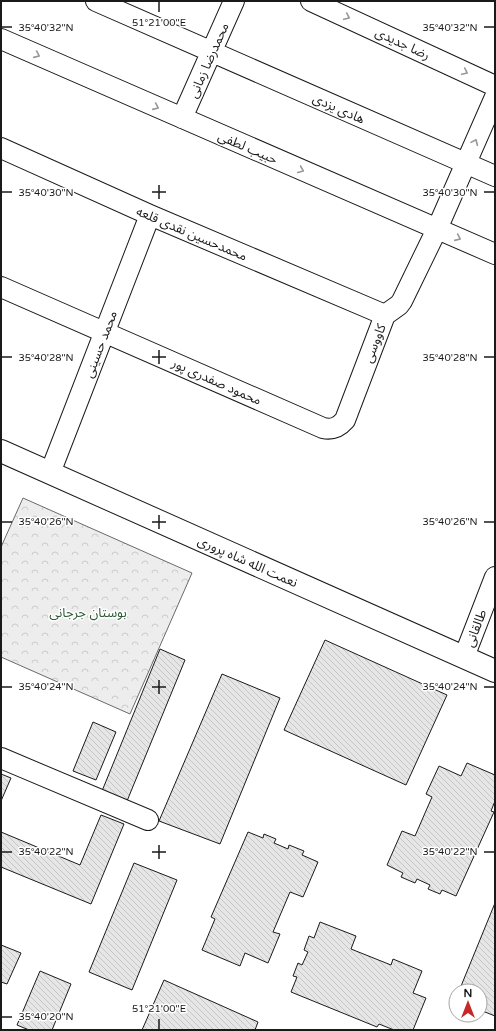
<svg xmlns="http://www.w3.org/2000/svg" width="496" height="1031" font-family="'Varela Round','Noto Sans Arabic',sans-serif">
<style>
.forest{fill:url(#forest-crowns);stroke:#6a6a6a}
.building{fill:url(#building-back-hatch);stroke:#1a1a1a}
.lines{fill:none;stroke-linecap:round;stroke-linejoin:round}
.minor-casing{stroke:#1a1a1a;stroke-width:22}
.major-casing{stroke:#1a1a1a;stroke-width:24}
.minor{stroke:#fff;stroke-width:20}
.major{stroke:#fff;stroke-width:22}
.oneway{stroke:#989898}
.ticks{fill:none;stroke:#1a1a1a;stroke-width:1.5}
.labels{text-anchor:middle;stroke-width:3;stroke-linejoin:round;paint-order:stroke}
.street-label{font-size:13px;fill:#1a1a1a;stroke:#fff}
.park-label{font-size:13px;fill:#2b5a34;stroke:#fff}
.ticks-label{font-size:10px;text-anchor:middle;fill:#1a1a1a;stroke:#fff;stroke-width:3;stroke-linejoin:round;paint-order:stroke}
</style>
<defs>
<pattern id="forest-crowns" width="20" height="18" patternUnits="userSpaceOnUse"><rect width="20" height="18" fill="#ededed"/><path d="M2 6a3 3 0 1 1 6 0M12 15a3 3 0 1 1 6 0" fill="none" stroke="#cbcbcb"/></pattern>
<pattern id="building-back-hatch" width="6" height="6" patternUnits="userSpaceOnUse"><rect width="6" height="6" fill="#e6e6e6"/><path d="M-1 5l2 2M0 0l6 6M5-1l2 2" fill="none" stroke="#c5c5c5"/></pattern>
</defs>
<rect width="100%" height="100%" fill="#fff"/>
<!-- forest -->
<path class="forest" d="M23,498L192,573L130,714L1,657V547Z"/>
<!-- building -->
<path class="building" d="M325,640L447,695L406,785L284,730Z
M160,649L185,660L127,801L102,791Z
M222,674L280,698L220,844L159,821Z
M93,722L116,732L96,780L73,771Z
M467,763L495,775V801L491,811L494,812L456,896L442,890L440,894L428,889L430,885L417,879L415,883L401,877L403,873L387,865L402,831L415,836L432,797L426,794L439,766L461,776Z
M1,774L11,778L1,801Z
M101,815L124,824L91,904L1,867V832L80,865Z
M248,832L263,838L264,834L276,839L274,843L288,849L289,845L304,851L302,855L318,862L303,897L290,892L273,932L280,934L268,963L245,953L240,966L202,950L215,919L211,917Z
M134,863L177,880L132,990L89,972Z
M495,903V1016L480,1010V991H459Z
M320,922L356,936L351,949L391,965L393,959L422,971L413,993L426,998L413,1030H394L379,1024L377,1027L291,992L297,977L293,976L298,963L302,965L308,952L304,950L309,936L314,938Z
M1,945L21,953L7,984L1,982Z
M40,971L71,984L52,1030H29L17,1025Z
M164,980L258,1022L255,1030H142Z"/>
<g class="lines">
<defs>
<path id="minor" d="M96,1L495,176
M311,1L495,86
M1,39L495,254
M182,118L234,1
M1,148L150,215L385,315
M1,287L323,428C332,430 338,428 345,420L385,315L399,305L402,301L437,229L495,97
M50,473L150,215
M464,657L495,577
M1,758L148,820"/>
<path id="major" d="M1,451L495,671"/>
</defs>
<!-- minor casing -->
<use href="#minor" class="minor-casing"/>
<!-- major casing -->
<use href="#major" class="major-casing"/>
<!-- minor -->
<use href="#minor" class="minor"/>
<!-- major -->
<use href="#major" class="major"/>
</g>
<!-- one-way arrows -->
<defs><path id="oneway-chevron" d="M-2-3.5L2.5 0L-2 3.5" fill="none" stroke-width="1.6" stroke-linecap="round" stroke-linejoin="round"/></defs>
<g class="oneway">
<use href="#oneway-chevron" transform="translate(347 17) rotate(25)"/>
<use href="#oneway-chevron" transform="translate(37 55) rotate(24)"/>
<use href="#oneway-chevron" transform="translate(465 72) rotate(25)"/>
<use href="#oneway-chevron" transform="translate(156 107) rotate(24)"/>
<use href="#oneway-chevron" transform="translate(475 142) rotate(-66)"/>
<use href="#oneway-chevron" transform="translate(301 170) rotate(23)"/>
<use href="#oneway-chevron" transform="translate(458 238) rotate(24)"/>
</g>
<!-- ticks -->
<path class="ticks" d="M159,2V12M2,27H12M484,27H494M159,185V199M2,192H12M152,192H166M484,192H494M159,350V364M2,357H12M152,357H166M484,357H494M159,515V529M2,522H12M152,522H166M484,522H494M159,680V694M2,687H12M152,687H166M484,687H494M159,845V859M2,852H12M152,852H166M484,852H494M2,1017H12M159,1019V1029"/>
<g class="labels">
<!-- street labels -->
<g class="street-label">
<text transform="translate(403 43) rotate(25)" y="5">رضا جدیدی</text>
<text transform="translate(208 60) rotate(-66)" y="5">محمدرضا زمانی</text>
<text transform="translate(339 108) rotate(24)" y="5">هادی یزدی</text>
<text transform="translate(248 147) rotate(23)" y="5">حبیب لطفی</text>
<text transform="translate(192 233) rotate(23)" y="5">محمدحسین نقدی قلعه</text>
<text transform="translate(374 343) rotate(-69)" y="5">کاووسی</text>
<text transform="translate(100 344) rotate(-69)" y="5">محمد حسینی</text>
<text transform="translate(217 381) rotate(24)" y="5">محمود صفدری پور</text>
<text transform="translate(248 561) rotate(24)" y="5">نعمت الله شاه پروری</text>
<text transform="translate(475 628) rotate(-69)" y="5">طالقانی</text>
</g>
<!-- park labels -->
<g class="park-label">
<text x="88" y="617">بوستان جرجانی</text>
</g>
</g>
<g class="ticks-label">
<text x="159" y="26">51°21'00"E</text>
<text x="46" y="31">35°40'32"N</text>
<text x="450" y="31">35°40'32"N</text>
<text x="46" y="196">35°40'30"N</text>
<text x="450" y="196">35°40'30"N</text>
<text x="46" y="361">35°40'28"N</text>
<text x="450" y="361">35°40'28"N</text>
<text x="46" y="525">35°40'26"N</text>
<text x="450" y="525">35°40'26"N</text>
<text x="46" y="690">35°40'24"N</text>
<text x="450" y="690">35°40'24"N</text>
<text x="46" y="855">35°40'22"N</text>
<text x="450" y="855">35°40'22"N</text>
<text x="159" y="1012">51°21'00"E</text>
<text x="46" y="1020">35°40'20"N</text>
</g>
<!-- border -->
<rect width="496" height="1031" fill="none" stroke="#1a1a1a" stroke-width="4"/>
<!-- north arrow -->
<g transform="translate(468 1003)"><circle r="19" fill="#ffffff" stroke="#a3a3a3"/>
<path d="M0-3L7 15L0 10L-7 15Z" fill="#c62828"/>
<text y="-6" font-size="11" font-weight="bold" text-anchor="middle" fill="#1a1a1a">N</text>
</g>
</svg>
